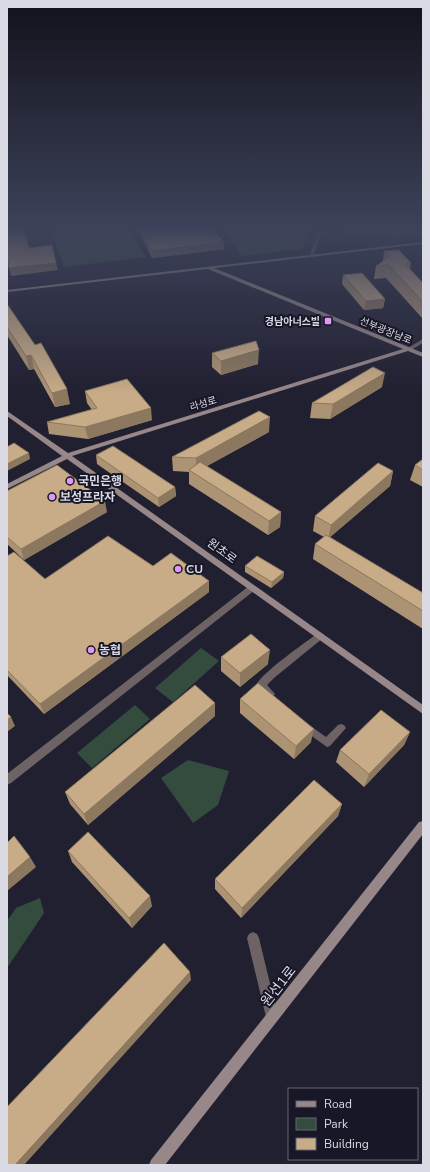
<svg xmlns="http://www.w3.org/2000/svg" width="430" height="1172" font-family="'Nunito Sans','Noto Sans KR',sans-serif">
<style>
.green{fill:#334c3e}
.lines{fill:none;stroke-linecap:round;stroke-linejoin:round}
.lane{fill:#6d6364;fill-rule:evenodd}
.street{fill:#6d6364;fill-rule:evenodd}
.secondary{fill:#988789;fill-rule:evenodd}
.wall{fill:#ac9374}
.shaded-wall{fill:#8c785e}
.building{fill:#c8ab87;stroke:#8c785e}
.poi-dot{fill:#de98f2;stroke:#181727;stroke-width:1.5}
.labels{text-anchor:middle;stroke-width:4;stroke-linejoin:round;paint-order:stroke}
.far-poi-label{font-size:10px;font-weight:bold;fill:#dadae5;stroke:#181727;text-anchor:end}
.far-street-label{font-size:10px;fill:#dadae5;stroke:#181727}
.poi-label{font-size:12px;font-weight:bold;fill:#dadae5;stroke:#181727;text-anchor:start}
.street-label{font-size:12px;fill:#dadae5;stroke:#181727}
.near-street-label{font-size:14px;fill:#dadae5;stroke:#181727}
</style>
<rect width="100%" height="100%" fill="#212031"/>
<!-- green -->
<path class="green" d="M51,229H129L146,257L64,267Z
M223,229H310L302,249L242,256Z
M342,229H423V236L398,238L341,232Z
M201,648L219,661L173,702L155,688Z
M135,705L150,719L92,768L77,753Z
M188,760L229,771L218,805L193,823L161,778Z
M40,898L44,913L7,968V921L16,908Z"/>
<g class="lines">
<!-- lane -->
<path class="lane" d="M423,339V343L411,350L406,349Z
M252,585L255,586L256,588L255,590L11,783L7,785V774L249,586Z
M320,633L323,634L324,636L323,638L274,678L267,685L275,694L273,697C266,699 259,691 256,685C263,672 303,644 317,634Z
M305,722L326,737L338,725L341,724L344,725L346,728L330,746L327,747L302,729L300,726L302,723Z
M253,932L257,934L259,938L278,1017L276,1021L272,1023L268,1021L266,1017L247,938L249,934Z"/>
<!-- street -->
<path class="street" d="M319,229H323L313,256L309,257Z"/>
<!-- secondary -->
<path class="secondary" d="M423,242V244L214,268L411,348L423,353V357L408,351L72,456L423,705V714L67,459L7,489V484L62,456L7,416V411L68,453L403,349L208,269L7,292V290Z
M423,821V834L165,1165H149L151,1160L419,822Z"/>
</g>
<!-- wall -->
<path class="wall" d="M138,229H212L224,249L152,258Z
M384,251L411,263L410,269L423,283V319L386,278L374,279L376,266L383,262Z
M343,275L385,299L383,308L364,310L342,284Z
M7,304L35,345L70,404L55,407L34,369L29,370L7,335Z
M212,353L258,364L221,375L212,367Z
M382,387L330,419L310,418L312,403Z
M85,391L152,420L88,439L49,434L47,422L92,410L87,403Z
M269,432L207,466L281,512L280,527L268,535L189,484V472L173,471L172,457Z
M96,455L175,487L176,496L159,507L97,464Z
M423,459V487L410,480L415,465Z
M393,471L390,486L330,537L423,593V629L313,559L315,544L324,537L313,531L315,516Z
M7,491L107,512L24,560L7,544Z
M7,556L45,579L153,566L209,592L44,714L7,675Z
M245,566L284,572L283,578L271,588L245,572Z
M221,657L268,664L240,687L221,671Z
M240,699L311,742L294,759L240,713Z
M215,716L88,825L70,804L65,792Z
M410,732L404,745L364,787L336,762L340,750Z
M342,804L338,816L241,918L215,889V879Z
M68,851L152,906L132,928L72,862Z"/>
<!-- shaded-wall -->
<path class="shaded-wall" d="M224,242V249L152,258L151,251Z
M56,263L58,270L11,276L9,268Z
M385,299L383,308L364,310L366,301Z
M259,350L258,364L221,375V361Z
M31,355L34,369L29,370L26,356Z
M385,373L382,387L330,419L333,404Z
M67,389L70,404L55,407L52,393Z
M151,408L152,420L88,439L85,427Z
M270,417L269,432L196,472V458Z
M29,453L30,459L7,471V464Z
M393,471L390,486L328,539L331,525Z
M175,487L176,496L159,507L158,498Z
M105,501L107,512L24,560L21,549Z
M281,512L280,527L268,535L269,521Z
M284,572L283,578L271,588L272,582Z
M209,581V592L44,714L40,704Z
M270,650L268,664L240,687V673Z
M215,703V716L88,825L84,814Z
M11,717L15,726L7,732V720Z
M314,729L311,742L294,759L296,746Z
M410,732L404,745L364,787L369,774Z
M342,804L338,816L241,918L242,908Z
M30,857L36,867L7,891V877Z
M150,896L152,906L132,928L129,918Z
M190,972L191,980L24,1165H15Z"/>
<!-- building -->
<path class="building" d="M7,229H24L29,248L52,245L56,263L9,268L7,256Z
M140,229H212L224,242L151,251Z
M399,250L411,263L405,264L423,283V302L389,265L376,266L389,257L384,251Z
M362,273L385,299L366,301L343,275Z
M7,304L35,345L41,343L67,389L52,393L31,355L26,356L7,327Z
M256,341L259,350L221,361L212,353Z
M373,367L385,373L333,404L312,403Z
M127,379L151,408L85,427L47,422L97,408L85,391Z
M259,411L270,417L196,458L172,457Z
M14,443L29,453L7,464V447Z
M113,446L175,487L158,498L96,455Z
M423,459V470L415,465Z
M200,462L281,512L269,521L189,470Z
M378,463L393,471L331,525L315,516Z
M57,465L105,501L21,549L7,537V491Z
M326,535L423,593V611L315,544Z
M108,536L153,566L171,553L209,581L40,704L7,670V556L14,552L45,579Z
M257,556L284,572L272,582L245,566Z
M251,634L270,650L240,673L221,657Z
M258,683L314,729L296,746L240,699Z
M195,685L215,703L84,814L65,792Z
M381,710L410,732L369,774L340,750Z
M7,713L11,717L7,720Z
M314,780L342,804L242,908L215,879Z
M88,832L150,896L129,918L68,851Z
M14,836L30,857L7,877V841L8,842Z
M164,943L190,972L15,1165H7V1107Z"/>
<!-- sky -->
<linearGradient id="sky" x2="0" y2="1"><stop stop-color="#12121b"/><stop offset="0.58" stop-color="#3d425a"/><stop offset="1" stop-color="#3d425a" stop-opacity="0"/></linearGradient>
<rect width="430" height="393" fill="url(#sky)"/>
<!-- markers -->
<g class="poi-dot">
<rect x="324" y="317" width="8" height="8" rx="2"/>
<circle cx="70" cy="481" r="4"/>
<circle cx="52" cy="497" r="4"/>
<circle cx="178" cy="569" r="4"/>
<circle cx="91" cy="650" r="4"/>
</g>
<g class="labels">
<!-- far-poi labels -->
<g class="far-poi-label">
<text x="320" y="325">경남아너스빌</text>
</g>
<!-- far-street labels -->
<g class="far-street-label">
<text transform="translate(386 330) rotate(22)" y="4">선부광장남로</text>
<text transform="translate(203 403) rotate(-17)" y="4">라성로</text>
</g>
<!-- poi labels -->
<g class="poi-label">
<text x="78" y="485">국민은행</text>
<text x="60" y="501">보성프라자</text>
<text x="186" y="573">CU</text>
<text x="99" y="654">농협</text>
</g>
<!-- street labels -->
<g class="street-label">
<text transform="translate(222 551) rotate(36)" y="4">원초로</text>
</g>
<!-- near-street labels -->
<g class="near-street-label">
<text transform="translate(278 986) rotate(-52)" y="5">원선1로</text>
</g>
</g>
<!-- border -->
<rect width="430" height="1172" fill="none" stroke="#dadae5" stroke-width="16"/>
<!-- legend -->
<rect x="288" y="1088" width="130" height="72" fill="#181727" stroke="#666573"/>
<rect x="296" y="1101" width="20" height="6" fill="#988789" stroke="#666573"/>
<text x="324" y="1108" font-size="12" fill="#dadae5">Road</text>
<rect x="296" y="1118" width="20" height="12" fill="#334c3e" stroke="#666573"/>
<text x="324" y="1128" font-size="12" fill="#dadae5">Park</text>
<rect x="296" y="1138" width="20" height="12" fill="#c8ab87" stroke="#666573"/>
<text x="324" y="1148" font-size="12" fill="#dadae5">Building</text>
</svg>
